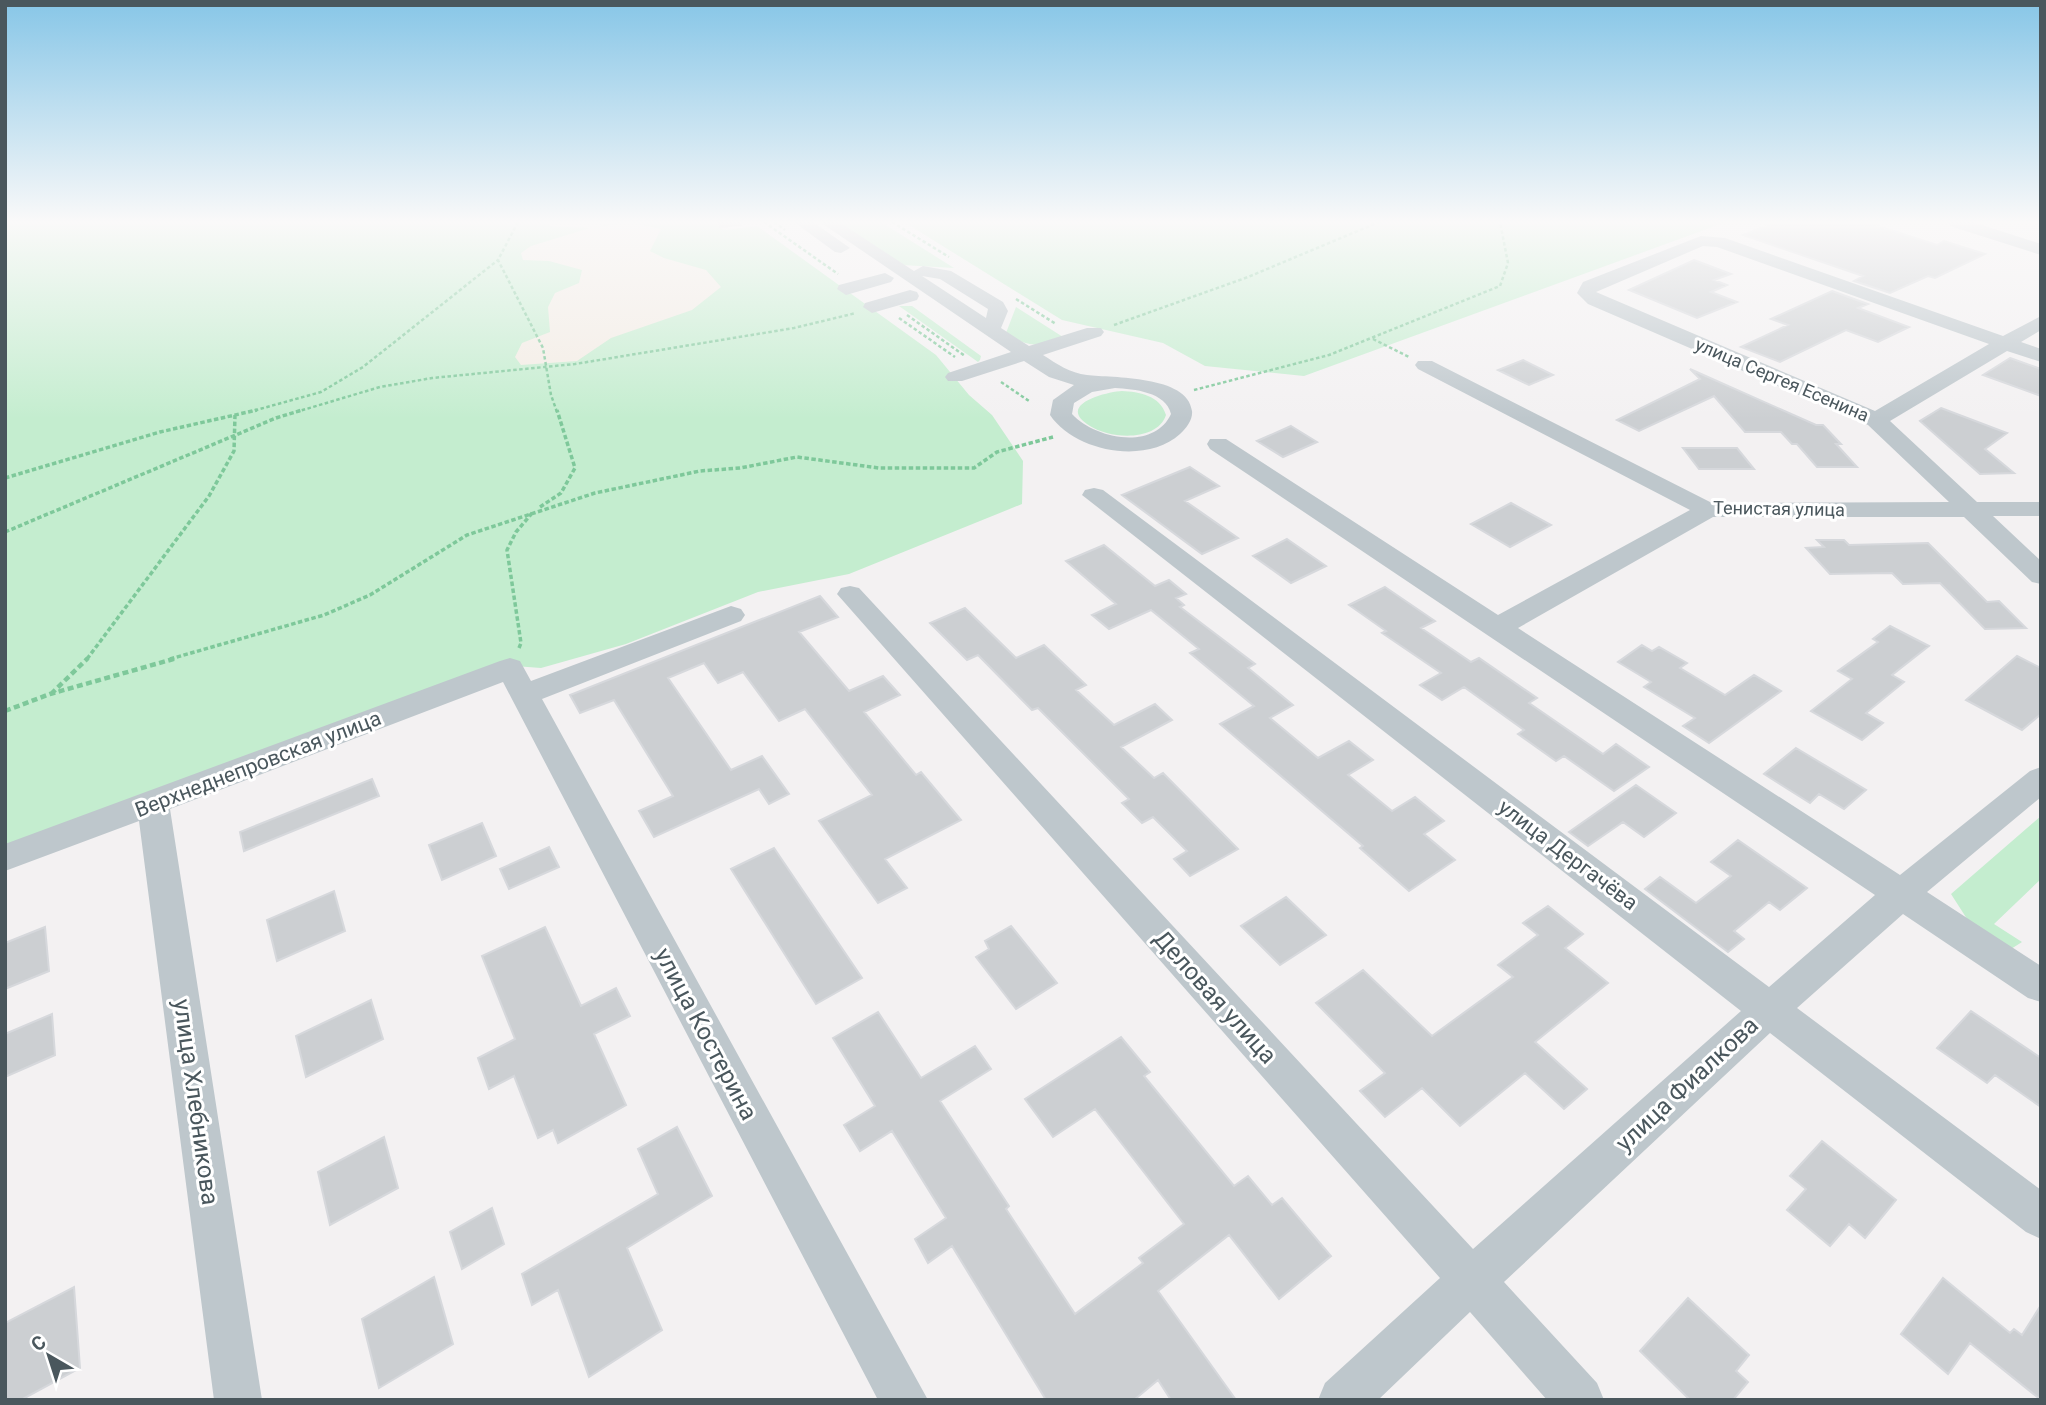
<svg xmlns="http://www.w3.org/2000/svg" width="2046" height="1405" font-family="Roboto,sans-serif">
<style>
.green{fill:#c4edcf}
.sand{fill:#f3ece4}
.building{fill:#cccfd2;stroke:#d6d8dc;stroke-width:2}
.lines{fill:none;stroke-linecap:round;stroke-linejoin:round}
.path-far2{stroke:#7ec89a;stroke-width:2.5;stroke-dasharray:3.5 2.5;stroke-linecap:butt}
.path-far1{stroke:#7ec89a;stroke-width:3.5;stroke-dasharray:4.5 2.5;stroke-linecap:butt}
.path{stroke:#7ec89a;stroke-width:4.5;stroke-dasharray:6 3.5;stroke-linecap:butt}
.minor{fill:#bec7cc;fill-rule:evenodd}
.labels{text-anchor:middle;stroke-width:6;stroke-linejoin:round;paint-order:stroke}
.far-street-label{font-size:18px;fill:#4a575d;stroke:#fff}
.street-label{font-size:21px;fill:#4a575d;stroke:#fff}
.near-street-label{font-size:24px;fill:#4a575d;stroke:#fff}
</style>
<rect width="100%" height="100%" fill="#f3f1f2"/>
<!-- green -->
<path class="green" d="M5,222H712L725,230L757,226L936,355L969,395L992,415L1023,461L1022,504L849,574L758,592L626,644L541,668L500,665L5,852Z
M836,222H881L954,268L902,265Z
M904,222H1726L1304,376L1205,366L1163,343L1062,320Z
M899,306H912L981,356L980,360L978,362Z
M1016,307L1063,337C1037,346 1030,349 1006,333Z
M1122,391C1139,392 1160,395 1166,415C1157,442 1110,439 1090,426C1055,405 1105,392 1122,391Z
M2041,816V879L1994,924L2022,942L2011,949L1969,922L1951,894Z"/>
<!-- sand -->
<path class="sand" d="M544,222H616L593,228L628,222L661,229L650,251L664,258L706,270L721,287L692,310L611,338L577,361L521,365L515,357L522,343L550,332L548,307L555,293L579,283L582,270L549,261L523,260L521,253L531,246L590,228L550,226Z"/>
<!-- building -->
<path class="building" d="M1776,222H1866L1937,245L1944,241L1985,254L1935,278L1928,276L1890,293L1854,281L1863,276L1743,235Z
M1694,260L1731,274L1714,280L1727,285L1711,292L1737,302L1697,318L1629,290Z
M1832,291L1868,304L1858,308L1909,327L1878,342L1846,330L1780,362L1741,347L1788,325L1771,319Z
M2010,358L2041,369V396L1983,375Z
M1523,360L1553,375L1529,385L1498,370Z
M1690,369L1816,425H1823L1841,444H1836L1857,467H1817L1797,444H1792L1781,432H1745L1714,396L1639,431L1617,420L1700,379Z
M1941,408L2007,433L1985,449L2014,473L1980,474L1920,421Z
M1291,426L1317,442L1283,457L1257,441Z
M1683,448H1737L1754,469H1699Z
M1190,467L1219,486L1185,501L1238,538L1202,554L1122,495Z
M1511,503L1551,525L1510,547L1471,524Z
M1287,539L1326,566L1291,583L1253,556Z
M1817,540H1844L1849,545L1928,543L1987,602L1999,601L2026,628L1985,629L1940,583L1903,584L1892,573L1830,574L1806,548L1824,547Z
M1104,545L1155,586L1169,580L1186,594L1176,598L1184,605L1180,607L1255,664L1248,668L1293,705L1270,718L1318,758L1349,741L1373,760L1348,775L1392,811L1415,797L1444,821L1424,834L1455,860L1409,891L1360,848L1363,846L1220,724L1254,706L1190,653L1199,649L1151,610L1109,629L1092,615L1116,604L1066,561Z
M1385,587L1435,621L1421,628L1471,662L1479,658L1537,698L1529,703L1603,754L1616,744L1649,767L1614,791L1564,756L1556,761L1518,734L1524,730L1464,687L1442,700L1420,685L1441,673L1382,633L1386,631L1349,605Z
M820,596L838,617L799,632L849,691L883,676L900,695L864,712L916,775L921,772L961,820L885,859L907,888L878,903L819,821L872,795L805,709L779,721L743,672L718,683L704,663L668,678L731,770L762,756L789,794L769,804L759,789L654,837L639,811L673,796L614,700L580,713L570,695Z
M965,608L1016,658L1044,645L1086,685L1076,690L1114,725L1155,704L1172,720L1121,747L1154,778L1163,773L1238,849L1190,876L1174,859L1187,851L1153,817L1142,823L1122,803L1129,799L1038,708L1032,710L978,655L967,660L930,623Z
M1890,626L1929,646L1892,675L1904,682L1866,713L1883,723L1862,740L1811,711L1852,679L1838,671L1878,642L1873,639Z
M1642,645L1652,651L1659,647L1687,663L1680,668L1725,695L1754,675L1781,691L1709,743L1683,726L1695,718L1644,687L1651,682L1618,662Z
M2017,656L2041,668V714L2022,730L1966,700Z
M1796,748L1866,790L1844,809L1819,794L1810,803L1764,774Z
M372,779L379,796L244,851L240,832Z
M1636,785L1676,813L1644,837L1623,822L1588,846L1569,832Z
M482,823L496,856L442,880L429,845Z
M1738,840L1807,888L1780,910L1769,902L1734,931L1744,939L1728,952L1645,889L1660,877L1696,903L1731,876L1711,862Z
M549,847L559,867L509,889L500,869Z
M774,848L862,978L816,1004L731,869Z
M334,891L345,931L277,961L267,920Z
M1286,897L1326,935L1280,965L1241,926Z
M1548,906L1583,934L1565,948L1608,983L1535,1042L1587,1089L1564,1109L1525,1073L1460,1126L1422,1088L1385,1117L1360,1091L1385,1073L1316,1003L1363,970L1432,1036L1513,977L1498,965L1538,935L1523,923Z
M1011,926L1057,983L1016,1009L976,957L989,949L985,941Z
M45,927L49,971L5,989V943Z
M545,927L581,1006L616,988L630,1016L594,1034L626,1105L558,1143L553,1130L538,1138L514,1076L489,1089L478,1058L515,1039L482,956Z
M371,1000L383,1039L306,1077L296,1036Z
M1971,1011L2041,1058V1107L1995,1075L1987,1083L1937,1048Z
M878,1012L921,1078L975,1046L991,1069L940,1101L1009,1206L1006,1209L1075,1314L1143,1263L1139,1258L1184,1224L1095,1109L1053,1137L1025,1099L1121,1037L1150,1072L1144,1076L1234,1186L1248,1176L1272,1205L1282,1198L1331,1256L1279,1299L1229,1235L1158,1291L1236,1400H1171L1158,1380L1134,1400H1046L952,1246L928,1263L915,1239L946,1218L892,1131L860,1151L844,1125L875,1106L833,1038Z
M52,1014L55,1055L5,1077V1034Z
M677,1127L712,1196L627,1248L662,1330L589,1377L558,1290L532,1305L522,1274L658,1194L638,1149Z
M384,1137L398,1188L330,1225L318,1172Z
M1822,1141L1896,1200L1865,1238L1849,1224L1830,1246L1787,1210L1806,1189L1790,1176Z
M492,1208L504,1244L462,1269L450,1232Z
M434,1277L453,1344L379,1388L362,1319Z
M1943,1278L2010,1333L2014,1329L2022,1335L2041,1305V1400L1970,1343L1948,1374L1901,1334Z
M74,1287L80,1368L21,1400H5V1323Z
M1688,1298L1749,1355L1736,1371L1748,1382L1733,1400H1690L1640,1351Z"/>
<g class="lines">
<!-- path-far2 -->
<path class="path-far2" d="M518,222L498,260L543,348L551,395L557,412
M764,222L838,274
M774,222L785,230
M892,222L949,257
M1016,299L1056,324
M907,315L965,356
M899,318L955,357
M1114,325L1248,277L1379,222
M1373,339L1409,357
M1001,382L1029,401
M1194,390L1329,355L1500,286L1508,263L1500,222
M249,412L321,392L363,367L498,260
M296,412L380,387L432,378L575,364L794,328L856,313"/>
<!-- path-far1 -->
<path class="path-far1" d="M5,478L160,432L257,410
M540,507L561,493L575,468L557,410
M5,532L276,418L302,410
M519,648L521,643L507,550L516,532L533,512
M87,659L209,496L234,451L235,415
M170,659L324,615L370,595L467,535L595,493L700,471L740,468L797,457L879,468H974L997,452L1053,437"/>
<!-- path -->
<path class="path" d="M51,694L88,658
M5,711L50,694L177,658"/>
<!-- minor -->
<path class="minor" d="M718,222H743L741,226L719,228Z
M794,222H813L850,248L841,253L835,252Z
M820,222H839L914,271L923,266L951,271L1003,302L1008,311L1001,328L1029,346L1087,328H1101L1104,332L1101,336L1043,355C1057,364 1070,373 1087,375C1112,378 1188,375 1192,411C1193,419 1187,428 1180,434C1146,465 1075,452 1050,415L1053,400L1074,385L1049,377L1024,361L962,381H948L945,377L948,373L1011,352ZM922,276L940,279L988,309L986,318ZM1115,388C1134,389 1166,392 1171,414C1154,451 1095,439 1072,414L1074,403L1092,392Z
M1948,222H1973L2041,244V255L1950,226Z
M1701,236L1725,238L2003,336L2041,316V330L2021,342L2041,349V362L2007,351L1890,421L1977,502H2041V516H1993L2041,561V584L2032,582L1964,517H1713L1518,628L1900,875L2030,771L2041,767V797L1927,892L2041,966V1002L2028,998L1903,914L1797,1008L2041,1190V1239L2026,1232L1770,1033L1504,1282L1597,1383L1604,1400H1547L1470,1312L1378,1400H1318L1325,1383L1440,1278L837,594L841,588L850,586L859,588L1473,1249L1741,1011L1082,495L1085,490L1094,488L1103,490L1769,987L1875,895L1210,449L1207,444L1210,439H1226L1498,615L1690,510L1418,369L1415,365L1418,361H1432L1712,503L1949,502L1868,425L1588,304L1577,293L1583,282ZM1703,246L1717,247L1989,344L1875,411L1596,292Z
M885,273L894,278L891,282L846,295L837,289L839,285Z
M910,290L917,292L919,296L917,300L872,313L863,307L865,303Z
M731,606L741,609L745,615L741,621L542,699L928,1400H878L503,682L170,809L262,1400H214L139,821L5,871V844L500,661L510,658L520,661L531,681Z"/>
</g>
<!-- sky -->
<linearGradient id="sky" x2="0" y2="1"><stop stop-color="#87c6e7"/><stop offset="0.53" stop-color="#faf9f9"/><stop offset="1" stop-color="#faf9f9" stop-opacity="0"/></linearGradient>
<rect width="2046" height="419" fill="url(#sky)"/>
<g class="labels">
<!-- far-street labels -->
<g class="far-street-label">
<text transform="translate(1782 380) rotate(23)" y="6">улица Сергея Есенина</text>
<text transform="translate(1779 509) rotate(1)" y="6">Тенистая улица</text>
</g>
<!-- street labels -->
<g class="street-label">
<text transform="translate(258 764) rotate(-21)" y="7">Верхнеднепровская улица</text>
<text transform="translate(1568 855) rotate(37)" y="7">улица Дергачёва</text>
</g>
<!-- near-street labels -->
<g class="near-street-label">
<text transform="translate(1215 997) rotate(48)" y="8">Деловая улица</text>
<text transform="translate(706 1034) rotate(62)" y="8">улица Костерина</text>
<text transform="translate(1687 1084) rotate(-43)" y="8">улица Фиалкова</text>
<text transform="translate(196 1102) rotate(82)" y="8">улица Хлебникова</text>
</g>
</g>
<!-- border -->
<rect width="2046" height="1405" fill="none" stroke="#4a575d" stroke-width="14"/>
<!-- north arrow -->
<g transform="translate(49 1356) rotate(321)" stroke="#ffffff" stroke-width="5" paint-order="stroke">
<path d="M0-5L12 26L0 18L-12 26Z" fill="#4a575d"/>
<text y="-10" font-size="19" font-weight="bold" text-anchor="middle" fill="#4a575d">С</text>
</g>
</svg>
